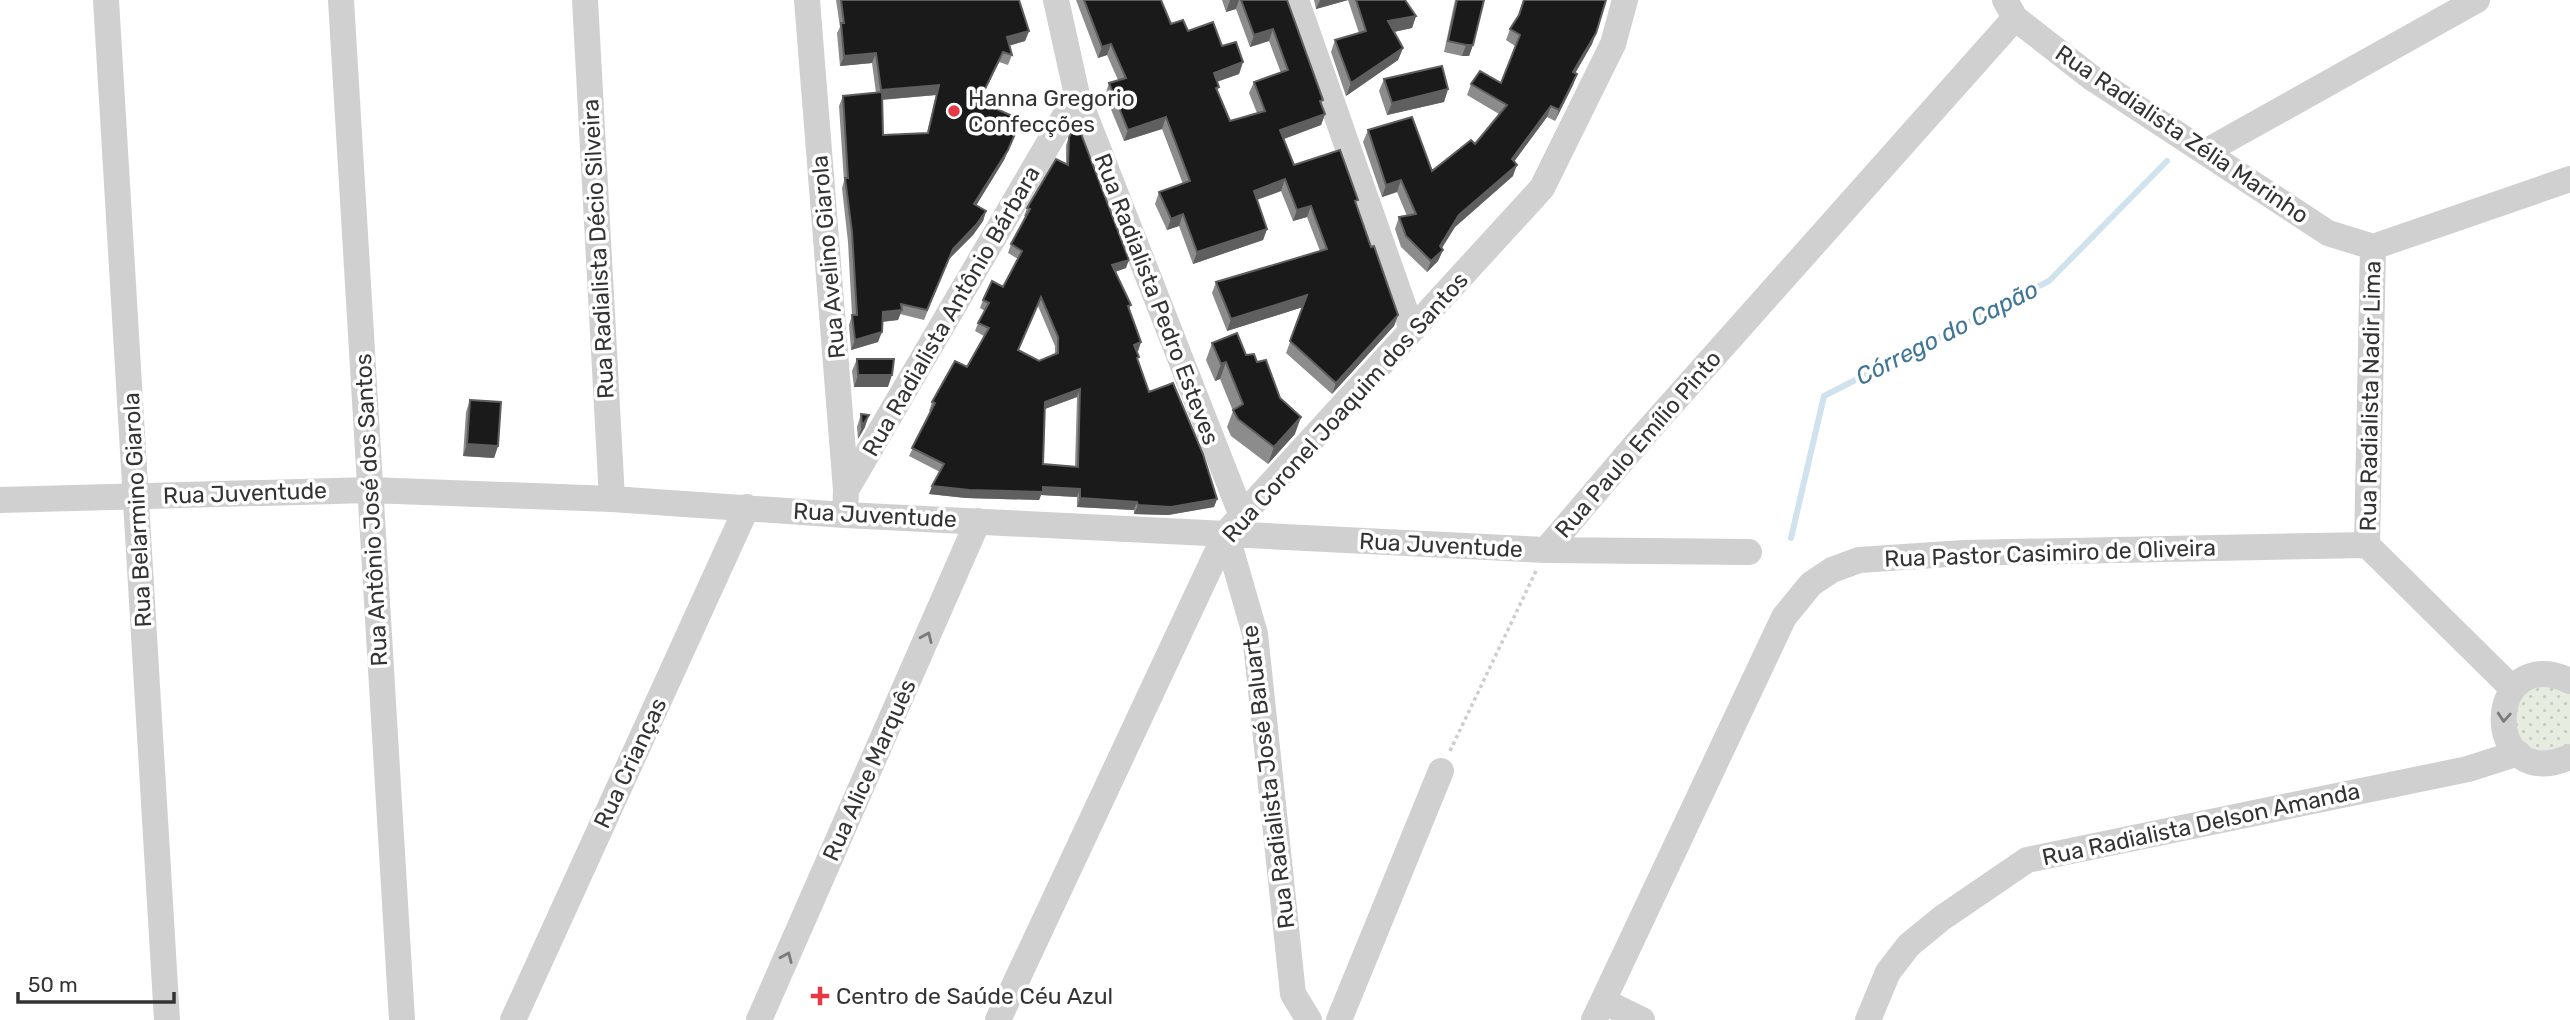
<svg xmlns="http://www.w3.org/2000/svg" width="2570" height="1020" font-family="Rubik,sans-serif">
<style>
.park{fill:url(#park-dots)}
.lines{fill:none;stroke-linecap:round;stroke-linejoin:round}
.stream{stroke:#cfe2ee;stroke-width:6}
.path{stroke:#cdcdcd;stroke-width:3.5;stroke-dasharray:3.5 3.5;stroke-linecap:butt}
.minor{stroke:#d0d0d0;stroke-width:26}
.wall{fill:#8c8c8c;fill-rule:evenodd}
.shaded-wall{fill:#5f5f5f}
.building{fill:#1a1a1a;stroke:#5f5f5f;stroke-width:2;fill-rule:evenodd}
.oneway{stroke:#7a7a7a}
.poi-dot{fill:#e63946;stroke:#fff;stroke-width:2.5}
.labels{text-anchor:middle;stroke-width:7;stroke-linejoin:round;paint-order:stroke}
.poi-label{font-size:23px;fill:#333;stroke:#fff;text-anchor:start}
.street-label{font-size:23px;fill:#333;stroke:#fff}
.water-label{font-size:24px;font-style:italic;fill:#3f7597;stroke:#fff}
</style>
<defs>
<pattern id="park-dots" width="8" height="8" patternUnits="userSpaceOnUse" patternTransform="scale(1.75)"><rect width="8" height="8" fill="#e6ecdf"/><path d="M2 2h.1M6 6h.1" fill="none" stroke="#c6cbc0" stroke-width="1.8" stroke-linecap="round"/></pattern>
</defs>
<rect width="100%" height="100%" fill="#fff"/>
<!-- park -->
<path class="park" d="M2529,683L2570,687V752L2521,750L2511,702Z"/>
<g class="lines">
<!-- stream -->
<path class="stream" d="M1791,538L1824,396L2049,281L2167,161"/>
<!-- path -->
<path class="path" d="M1450,751L1536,571"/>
<!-- minor -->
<path class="minor" d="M106,0L167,1020
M341,0L402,1020
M585,0L612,499
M807,0L846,490L845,515
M1056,0L1077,95L1242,516
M1296,0L1412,330
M2005,0L2015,18L2092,78L2328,233L2373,247
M2205,152L2477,0
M2373,247L2570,179
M846,490L1077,95
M0,500L370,490L612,499L845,515L1546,550L1749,552
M1226,533L1255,634L1293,994L1309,1020
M2367,545L2373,247
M1546,550L1643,436L2015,18
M2570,681C2484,640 2479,796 2570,757
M1603,1001L1642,1020
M513,1020L747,507
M759,1020L978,521
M998,1020L1226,533L1542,188L1613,44L1625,0
M1339,1020L1441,771
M1594,1020L1784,617L1811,584L1832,570L1859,560L1964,553L2367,545L2513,689
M1868,1020L1888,972L1909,945L1942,918L2027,860L2468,769L2518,753"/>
</g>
<!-- wall -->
<path class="wall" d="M836,0H1019L1029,31L1025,41L1009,46L1012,55L1008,65L999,62L980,101L1017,130L1004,160L976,205L986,211L983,221L973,235L949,259L924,320L900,314L898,320L882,322L878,342L851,350L849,325L852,315L848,242L842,188L844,181L839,106L843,96L876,93L872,63L840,66L837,33L840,27ZM936,95L927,133L883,135L882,100Z
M1076,0H1161L1171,24L1188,31L1222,46L1243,62L1239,74L1217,82L1219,87L1217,91L1230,121L1257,113L1249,93L1254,82L1281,73L1269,41L1250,47L1236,9L1226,12L1222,0H1287L1323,100L1321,104L1325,114L1321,125L1283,139L1294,165L1356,205L1398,315L1394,326L1332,394L1286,353L1303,307L1227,331L1212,293L1216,282L1320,251L1307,217L1293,221L1281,191L1257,200L1267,229L1263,240L1193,264L1179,226L1167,230L1155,204L1159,192L1183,184L1162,129L1124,141L1105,95L1109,83L1118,80L1107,55L1098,58Z
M1314,0H1348L1316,9Z
M1348,0H1405L1416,16L1412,28L1394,32L1403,48L1398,60L1346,96L1331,52L1335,40L1359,33Z
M1455,0H1484L1473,45L1469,56H1462L1444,52Z
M1523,0H1606L1592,44L1575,73L1577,74L1573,85L1555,121L1547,117L1514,161L1513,176L1455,227L1442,248L1443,250L1438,261L1427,272L1401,247L1395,229L1399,217L1407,216L1397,192L1382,197L1363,142L1368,130L1432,171L1475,144L1499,114L1467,95L1471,84L1501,83L1515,46L1506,40L1510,29L1518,17Z
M1384,79L1448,89L1444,102L1387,115L1379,91Z
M1069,137L1126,268L1115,272L1131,305L1129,309L1141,342L1138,351H1137L1138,360L1149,392L1217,499L1214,507L1168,515L1134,514V510L1077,507V497L1041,495L1039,500L966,498L929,494L940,472L909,456L931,411H929L932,402L967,367L984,336L975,331L978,323L985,311L980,308L983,300L1003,287L1018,259L1008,253L1011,244L1026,217L1024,216L1027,208L1066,164V145ZM1038,306L1055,346V355L1039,361L1018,350ZM1077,397L1075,466L1043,464L1045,409Z
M1212,343L1246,355L1257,362L1280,398L1295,434L1268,464L1231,436L1227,427L1233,411L1220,379L1215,381L1206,360Z
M857,359L888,387H854L852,371Z
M470,400L498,446L494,458L463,456L466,412Z
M861,414L865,427L858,439L857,427Z"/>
<!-- shaded-wall -->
<path class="shaded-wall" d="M1230,0H1239L1236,9L1226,12Z
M1320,0H1348L1316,9Z
M1416,16L1412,28L1384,34L1388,21Z
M1273,29L1269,41L1250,47L1254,35Z
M1029,31L1025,41L1003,47L1007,37Z
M1596,33L1592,44L1569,84L1573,72Z
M1111,44L1107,55L1098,58L1102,47Z
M1466,45H1473L1469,56H1462Z
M1403,48L1398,60L1346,96L1351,83Z
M1003,52L999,62L975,111L979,101Z
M876,53L872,63L840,66L844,56Z
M1243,62L1239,74L1210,84L1214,73Z
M1577,74L1573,85L1555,121L1559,110Z
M939,85L936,95L877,100L881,90Z
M1448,89L1444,102L1387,115L1392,103Z
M1551,106L1547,117L1508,170L1512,159Z
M1325,114L1321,125L1276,142L1280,130Z
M1166,117L1162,129L1124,141L1128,130Z
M1021,120L1004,160L971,214L974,204Z
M1517,165L1513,176L1455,227L1438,254L1443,250L1438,261L1427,272L1431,261L1459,215Z
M1285,179L1281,191L1250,202L1254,191Z
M1401,180L1397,192L1382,197L1386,185Z
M1311,206L1307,217L1293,221L1297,210Z
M986,211L983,221L973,235L949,259L924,320L953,249Z
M1183,214L1179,226L1167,230L1171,219Z
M1267,229L1263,240L1193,264L1197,252Z
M1129,260L1126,268L1109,274L1112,265Z
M1307,295L1303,307L1227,331L1231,319Z
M902,310L898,320L879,322L883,312Z
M1398,315L1394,326L1332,394L1336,383Z
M882,332L878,342L851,350L855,340Z
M1141,342L1138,351L1131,353L1134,345Z
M1226,362L1220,379L1215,381L1221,364Z
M858,375H892L888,387H854Z
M1080,389L1077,397L1042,410L1045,402Z
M869,415L865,427L858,439L862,426Z
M1301,417L1295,434L1268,464L1274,447Z
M467,444L498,446L494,458L463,456Z
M932,486L1043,487L1080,489L1077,497L1041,495L1039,500L966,498L929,494Z
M1080,498L1137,502L1134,510L1077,507Z
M1217,499L1214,507L1168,515L1134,514L1138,505Z"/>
<!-- building -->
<path class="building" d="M841,0H1019L1029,31L1007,37L1012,55L1003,52L979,101L1021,120L1008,150L974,204L986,211L976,225L953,249L927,310L901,304L902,310L883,312L882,332L855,340L852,315H857L852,232L845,178H848L843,96L882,92L883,135L928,133L939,85L881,90L876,53L844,56L841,23H844Z
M1084,0H1161L1171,24L1183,20L1188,31L1213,22L1222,46L1236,42L1243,62L1214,73L1219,87L1216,88L1230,121L1265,111L1254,82L1288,70L1273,29L1254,35L1241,0H1287L1323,100L1320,101L1325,114L1280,130L1294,165L1340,150L1358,200L1355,201L1371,247L1374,246L1398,315L1336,383L1290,341L1307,295L1231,319L1216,282L1327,249L1311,206L1297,210L1285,179L1254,191L1267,229L1197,252L1183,214L1171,219L1159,192L1190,181L1166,117L1128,130L1109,83L1126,78L1111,44L1102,47Z
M1356,0H1405L1416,16L1388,21L1403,48L1351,83L1335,40L1366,31Z
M1457,0H1484L1473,45H1466L1448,41Z
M1524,0H1606L1596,33L1573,72L1577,74L1559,110L1551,106L1512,159L1517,165L1459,215L1440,246L1443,250L1431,261L1406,236L1399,217L1416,214L1401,180L1386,185L1368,130L1412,117L1432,171L1471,140L1475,144L1507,105L1471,84L1480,71L1501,83L1520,35L1510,29L1519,15Z
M1442,66L1448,89L1392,103L1384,79Z
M1077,123L1129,260L1112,265L1131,305L1128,306L1141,342L1134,345L1139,357L1137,358L1149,392L1173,383L1203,454L1217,499L1171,507L1138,505L1137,502L1080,498V489L1043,487V492L969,490L932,486L944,464L912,448L935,403L932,402L955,361L967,367L989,328L978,323L989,303L983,300L992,281L1003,287L1022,251L1011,244L1030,209L1027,208L1056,159L1068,165L1069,137ZM1041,297L1058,337V353L1039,361L1018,350ZM1080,389L1078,467L1043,464L1045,402Z
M1237,333L1246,355L1254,354L1257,362L1266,360L1280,398L1301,417L1274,447L1238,419L1233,410L1243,404L1226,362L1221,364L1212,343Z
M857,359H894L892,375H858Z
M470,400L501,402L498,446L467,444Z
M861,414L869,415L862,426Z"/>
<!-- one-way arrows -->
<defs><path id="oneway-chevron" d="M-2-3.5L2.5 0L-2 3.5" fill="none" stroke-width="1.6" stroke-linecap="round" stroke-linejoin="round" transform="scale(1.75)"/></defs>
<g class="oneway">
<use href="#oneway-chevron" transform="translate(927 637) rotate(-66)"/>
<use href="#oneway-chevron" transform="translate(2504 717) rotate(94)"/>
<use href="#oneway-chevron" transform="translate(787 957) rotate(-66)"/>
</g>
<!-- markers -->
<g class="poi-dot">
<circle cx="954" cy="111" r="7"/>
<path d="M816.5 985.5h7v7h7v7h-7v7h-7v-7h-7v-7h7z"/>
</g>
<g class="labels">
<!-- poi labels -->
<g class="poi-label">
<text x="968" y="106">Hanna Gregorio<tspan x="968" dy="26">Confecções</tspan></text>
<text x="836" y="1004">Centro de Saúde Céu Azul</text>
</g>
<!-- street labels -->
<g class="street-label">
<text transform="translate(2182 134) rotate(34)" y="8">Rua Radialista Zélia Marinho</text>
<text transform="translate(598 249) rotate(-93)" y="8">Rua Radialista Décio Silveira</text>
<text transform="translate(828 257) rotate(-95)" y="8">Rua Avelino Giarola</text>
<text transform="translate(1157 299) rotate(69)" y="8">Rua Radialista Pedro Esteves</text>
<text transform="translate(951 311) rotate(-60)" y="8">Rua Radialista Antônio Bárbara</text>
<text transform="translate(2370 396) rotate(-89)" y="8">Rua Radialista Nadir Lima</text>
<text transform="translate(1345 407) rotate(-48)" y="8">Rua Coronel Joaquim dos Santos</text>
<text transform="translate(1638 444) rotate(-49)" y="8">Rua Paulo Emílio Pinto</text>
<text transform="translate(245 493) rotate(-2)" y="8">Rua Juventude</text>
<text transform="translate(137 510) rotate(-93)" y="8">Rua Belarmino Giarola</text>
<text transform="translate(371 510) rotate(-93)" y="8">Rua Antônio José dos Santos</text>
<text transform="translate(875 515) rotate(3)" y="8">Rua Juventude</text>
<text transform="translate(1441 545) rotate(3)" y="8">Rua Juventude</text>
<text transform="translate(2050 553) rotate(-2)" y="8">Rua Pastor Casimiro de Oliveira</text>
<text transform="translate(630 763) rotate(-65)" y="8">Rua Crianças</text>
<text transform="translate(869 770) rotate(-66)" y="8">Rua Alice Marquês</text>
<text transform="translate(1268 777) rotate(-97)" y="8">Rua Radialista José Baluarte</text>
<text transform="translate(2201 824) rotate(-12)" y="8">Rua Radialista Delson Amanda</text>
</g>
<!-- water labels -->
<g class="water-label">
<text transform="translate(1947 333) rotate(-27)" y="8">Córrego do Capão</text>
</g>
</g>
<!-- scale -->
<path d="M18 992v10h156v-10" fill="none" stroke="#333333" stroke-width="3.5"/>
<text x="28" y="992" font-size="21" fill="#333333" stroke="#ffffff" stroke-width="5" paint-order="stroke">50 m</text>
</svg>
